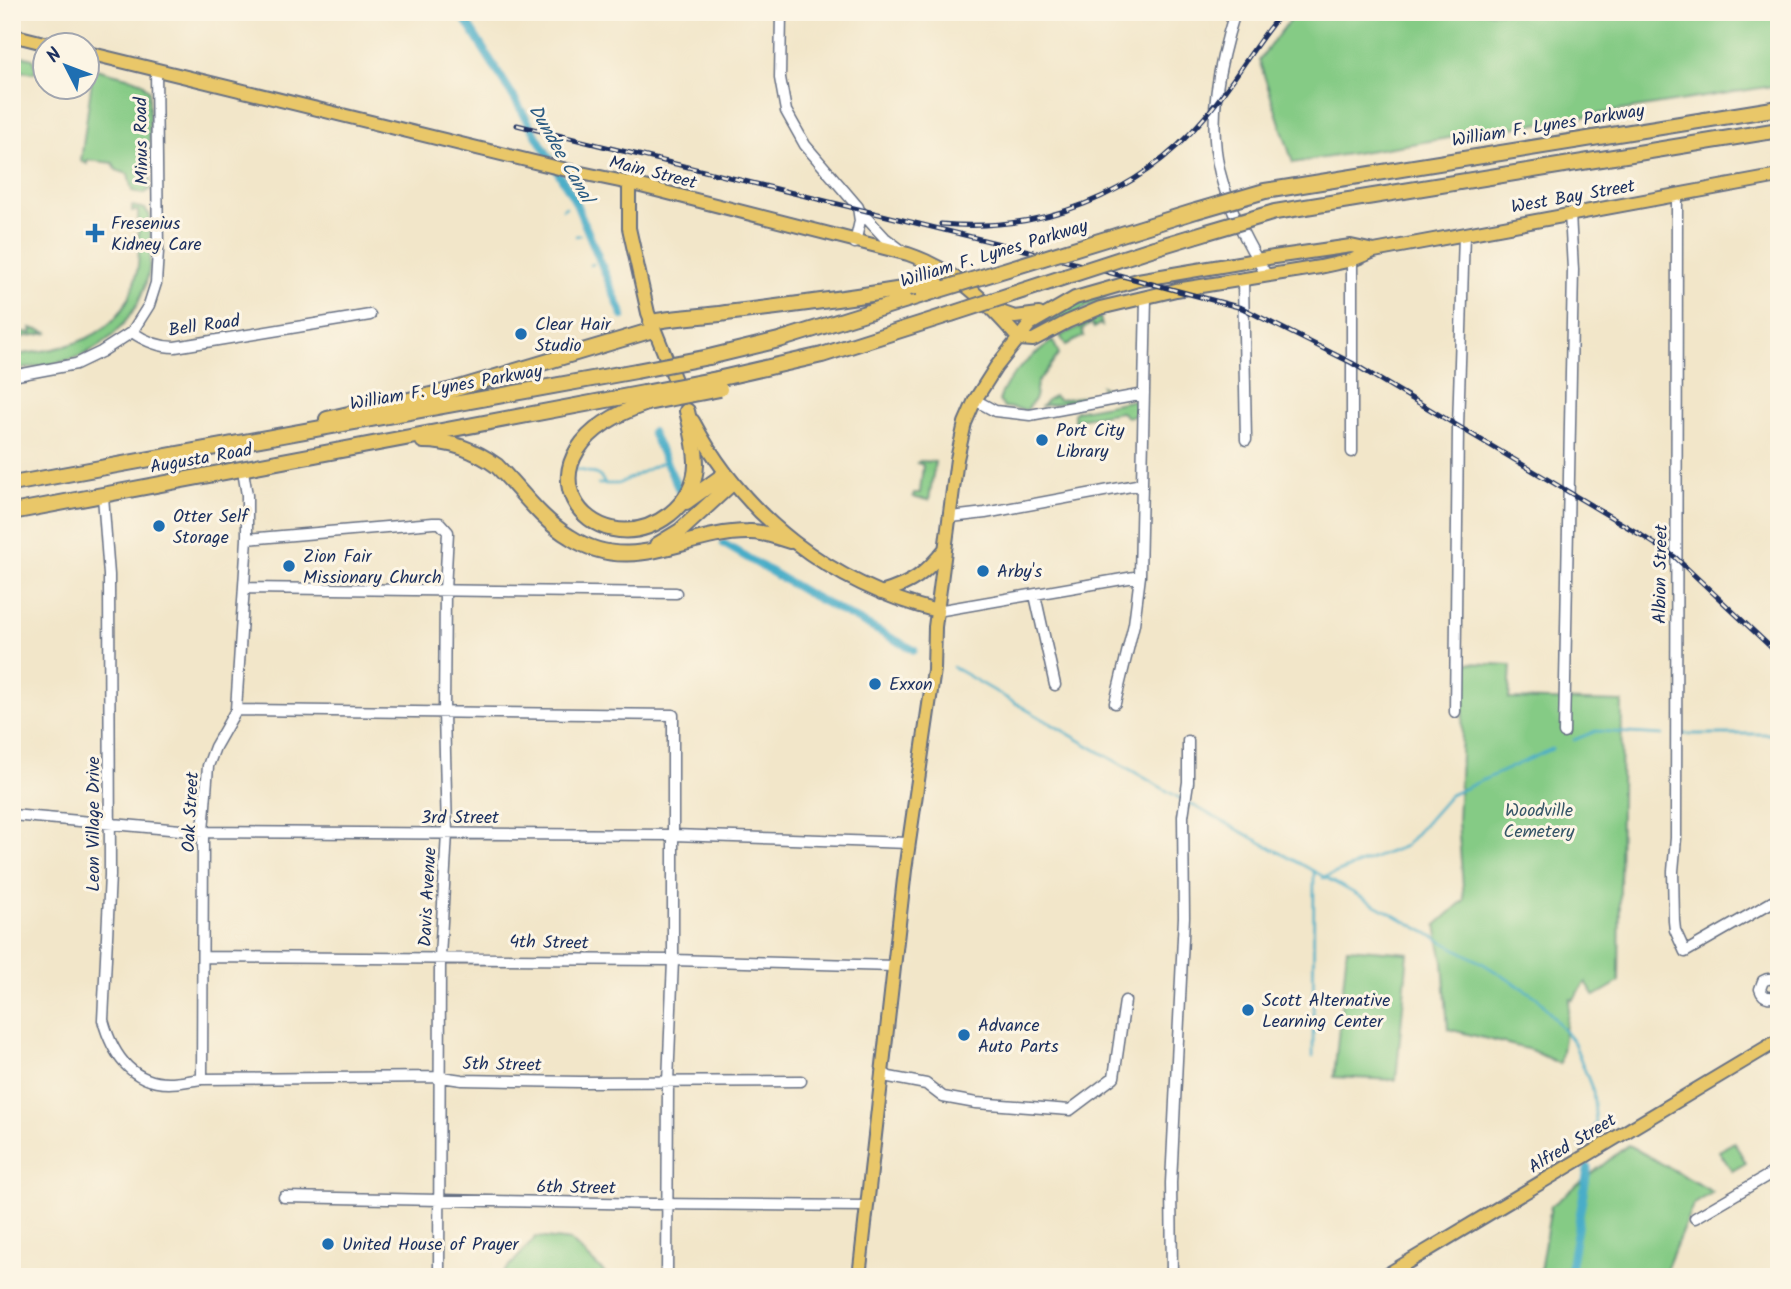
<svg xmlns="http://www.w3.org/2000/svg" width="1791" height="1289" font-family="Kalam,sans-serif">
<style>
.green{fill:#85cb85;stroke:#507d72;stroke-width:2}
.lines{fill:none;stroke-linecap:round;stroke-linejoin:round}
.stream{stroke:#49adc8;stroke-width:2.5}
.canal{stroke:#49adc8;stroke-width:8}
.minor-casing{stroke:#666f83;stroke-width:13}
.major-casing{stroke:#666f83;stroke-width:16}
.highway-casing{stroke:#666f83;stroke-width:18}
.minor{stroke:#fff;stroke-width:10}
.major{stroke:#e9c769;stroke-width:12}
.highway{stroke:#e9c769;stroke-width:14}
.rail-casing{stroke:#1b2f5e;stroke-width:5}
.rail{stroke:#fcf5e5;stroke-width:2.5;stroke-dasharray:8;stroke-linecap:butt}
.highway-bridge-casing{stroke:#666f83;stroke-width:18;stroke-linecap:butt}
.highway-bridge{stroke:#e9c769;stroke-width:14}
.poi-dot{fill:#1f6fb2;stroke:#fcf5e5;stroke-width:2.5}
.labels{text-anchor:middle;stroke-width:6;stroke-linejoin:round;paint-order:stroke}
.street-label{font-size:18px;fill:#1b2f5e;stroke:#fcf5e5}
.poi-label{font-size:18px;fill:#1b2f5e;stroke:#fcf5e5;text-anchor:start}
.park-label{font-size:18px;fill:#365668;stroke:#fcf5e5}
.water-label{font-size:19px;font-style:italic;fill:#2b5b83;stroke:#fcf5e5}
</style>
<rect width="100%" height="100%" fill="#fcf5e5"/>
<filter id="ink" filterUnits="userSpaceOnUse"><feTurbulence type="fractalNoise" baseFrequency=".0143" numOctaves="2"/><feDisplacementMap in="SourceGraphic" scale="14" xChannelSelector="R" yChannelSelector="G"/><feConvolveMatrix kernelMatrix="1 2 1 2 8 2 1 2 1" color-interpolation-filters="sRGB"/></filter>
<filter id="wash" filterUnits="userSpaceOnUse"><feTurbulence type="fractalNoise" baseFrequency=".00686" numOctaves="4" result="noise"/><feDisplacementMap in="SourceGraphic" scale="28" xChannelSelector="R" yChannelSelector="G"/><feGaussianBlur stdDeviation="1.57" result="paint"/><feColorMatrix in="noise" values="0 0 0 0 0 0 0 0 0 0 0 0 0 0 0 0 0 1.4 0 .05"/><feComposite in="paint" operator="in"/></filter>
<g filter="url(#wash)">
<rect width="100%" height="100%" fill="#f2e6c9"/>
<!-- green -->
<path class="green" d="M1296,12H1779V85L1293,163L1259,60Z
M12,53L33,59L36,66L35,73L12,70Z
M88,67L135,79L142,82L149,91L150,184V189L144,194L132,191L128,174L116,170L113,163L87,160V164L81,161L92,79L88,75Z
M132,206L145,209L150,215C150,235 152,255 148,275C140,312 111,345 75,358C58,364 39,366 22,369L16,368L12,359L14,350L15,355C75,348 129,335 138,265C140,248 138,229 138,211H132Z
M1104,294L1106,297L1033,336L1027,333L1070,306Z
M1100,317L1102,326L1099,324L1094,328L1091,324L1082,329L1084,336L1066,345L1060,336Z
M13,324L16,331L32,333L31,328L49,333L15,338L12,337Z
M1053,341L1059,354L1037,383L1035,398L1027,410L1004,407L999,401C1006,375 1032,356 1053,341Z
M1101,386L1108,390L1107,396L1042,406L1048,399L1054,396L1059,400L1103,393Z
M1134,400L1139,404V412L1136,415L1127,417L1121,412L1077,419V424L1074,423V414L1076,411Z
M920,461L935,462L929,500L916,498L913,496L914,493H920L923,465L917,463Z
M1465,663L1511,665L1509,699L1622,702L1619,982L1595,996L1586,982L1573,1000L1570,999L1560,1064L1531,1050L1448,1029L1443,962L1436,925L1464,900L1458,822Z
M1347,948L1408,953L1396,1080L1334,1077Z
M1734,1142L1746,1163L1732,1171L1719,1151Z
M1628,1145L1713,1192L1693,1205L1663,1277H1539L1551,1206Z
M536,1237L571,1241L609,1277H500Z"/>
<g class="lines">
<!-- stream -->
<path class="stream" d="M563,209L566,207
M576,236L580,235
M590,265L593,264
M575,469C585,472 601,472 604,483
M598,484H618L665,461
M953,667L1181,799
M1683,734H1779
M1574,740L1596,731L1663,735
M1187,802L1482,963L1538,998L1574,1043L1593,1091L1596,1123L1581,1144V1149
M1323,878L1405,846L1450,795L1552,749
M1313,1057L1314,873"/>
<!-- canal -->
<path class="canal" d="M460,12L513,96L575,201L623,316
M652,432L681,494
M724,544L807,593L914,650
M1569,1277L1588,1167"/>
</g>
</g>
<g filter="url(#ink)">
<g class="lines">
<defs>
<path id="minor" d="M781,12L780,78L786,111L805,145L858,207L860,221L855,243
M1235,12C1219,63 1207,120 1220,173C1229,209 1248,245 1267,276
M1677,195L1676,838L1673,871L1674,921L1675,930L1685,952L1779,898
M860,211L885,238L901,250
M1243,281L1246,440
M132,332C145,341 159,347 175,347L370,315
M12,376L76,364L101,352L132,332L149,305L156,283L158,251L156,70
M975,400L995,411L1030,415L1144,394
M1352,452V260
M103,496L109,575L110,875L103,1020C112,1053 131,1083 169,1083C180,1083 191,1080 202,1079L441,1077L462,1080L580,1082L801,1081
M951,517L985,513L1142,484
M247,539L433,523H440L448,532L445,590L444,713L447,833L440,957L439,1277
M245,588L676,593
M1035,595L1055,685
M937,611L1140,576
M1115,703L1134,624L1140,576L1146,298
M236,710L673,715V960L668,1082L667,1277
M1455,712L1458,427L1464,234
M1564,733L1573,270L1570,213
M12,815L203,832L673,835L909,843
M204,957L673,960L894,966
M1779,985C1776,978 1769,977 1763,981L1760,989C1763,999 1773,1000 1779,992
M883,1073L889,1077L926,1084L943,1097L976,1103L1070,1110L1114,1077L1125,1001
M202,1079L203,832L208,766L215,747L236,710L247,539V495L243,471
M284,1197L653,1204L867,1206
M1695,1218L1779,1169
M1172,1277L1171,1183L1184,917L1183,816L1188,782V741"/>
<path id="major" d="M12,35L56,46
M88,53L567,170L629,183L908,254C956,270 986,301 1019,339L1033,340L1067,322L1100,308L1176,290L1320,267L1352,260L1374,251L1779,176
M629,183V228L648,313L681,395
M995,310L1015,317L1039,314
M693,421C744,518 831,584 937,611
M881,593C913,583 925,574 945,549
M859,1277L905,870L934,670L935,627L957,459L965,423L975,400L996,367L1030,324L1075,298L1138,280L1274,257L1351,246L1374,251
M1383,1277L1779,1040"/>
<path id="highway" d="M1265,191L1779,108
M1275,212L1779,130
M1109,238L1196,211
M1154,248L1207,232
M651,322C676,317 701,317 726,313C787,306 848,298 909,288
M709,357L779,340L923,295
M717,379L822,355L951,314
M647,403C500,453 591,574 670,514C685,502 696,484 696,464C696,446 691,428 687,411
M327,419L452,390L653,330
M423,441C451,441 474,449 497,466C520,489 541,520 570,537C632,577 684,532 748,532C762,531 776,537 790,541
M12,484L636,371
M686,502L725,474
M12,512L644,393
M657,545L680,531L732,483"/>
</defs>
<!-- minor casing -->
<use href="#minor" class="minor-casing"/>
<!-- major casing -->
<use href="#major" class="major-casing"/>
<!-- highway casing -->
<use href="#highway" class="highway-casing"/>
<!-- minor -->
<use href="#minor" class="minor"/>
<!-- major -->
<use href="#major" class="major"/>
<!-- highway -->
<use href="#highway" class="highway"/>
<defs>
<path id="rail" d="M961,17V12
M517,125L1029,251L1242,308L1352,363L1641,535L1675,557L1779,655
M941,224C1040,233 1138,196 1203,119C1232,86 1253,46 1282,12"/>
</defs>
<!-- rail casing -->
<use href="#rail" class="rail-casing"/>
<!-- rail -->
<use href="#rail" class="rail"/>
<defs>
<path id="highway-bridge" d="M1196,211L1265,191
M1207,232L1275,212
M909,288L937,283
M923,295L1109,238
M951,314L1154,248
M636,371L709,357
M644,393L717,379
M647,403L720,389"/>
</defs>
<!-- highway-bridge casing -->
<use href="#highway-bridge" class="highway-bridge-casing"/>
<!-- highway-bridge -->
<use href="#highway-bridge" class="highway-bridge"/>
</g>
</g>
<!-- markers -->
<g class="poi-dot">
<path d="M91.5 222.5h7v7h7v7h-7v7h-7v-7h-7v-7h7z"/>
<circle cx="521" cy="334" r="7"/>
<circle cx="1042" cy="440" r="7"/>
<circle cx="159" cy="526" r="7"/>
<circle cx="289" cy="566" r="7"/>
<circle cx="983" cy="571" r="7"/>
<circle cx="875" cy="684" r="7"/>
<circle cx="1248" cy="1010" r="7"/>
<circle cx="964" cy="1035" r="7"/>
<circle cx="328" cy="1244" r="7"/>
</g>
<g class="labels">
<!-- street labels -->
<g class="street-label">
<text transform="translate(1548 125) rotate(-9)" y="6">William F. Lynes Parkway</text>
<text transform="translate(141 141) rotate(-91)" y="6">Minus Road</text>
<text transform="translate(653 172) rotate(14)" y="6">Main Street</text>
<text transform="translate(1573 196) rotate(-10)" y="6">West Bay Street</text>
<text transform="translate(994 253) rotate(-17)" y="6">William F. Lynes Parkway</text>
<text transform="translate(204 325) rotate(-8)" y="6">Bell Road</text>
<text transform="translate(446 387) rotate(-10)" y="6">William F. Lynes Parkway</text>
<text transform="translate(201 458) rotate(-10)" y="6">Augusta Road</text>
<text transform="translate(1660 574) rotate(-89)" y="6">Albion Street</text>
<text transform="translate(190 812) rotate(-87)" y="6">Oak Street</text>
<text x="460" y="823">3rd Street</text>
<text transform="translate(93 824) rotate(-90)" y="6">Leon Village Drive</text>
<text transform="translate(427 897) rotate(-87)" y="6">Davis Avenue</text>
<text transform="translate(549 942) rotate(1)" y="6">4th Street</text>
<text transform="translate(502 1064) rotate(1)" y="6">5th Street</text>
<text transform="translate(1572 1143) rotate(-31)" y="6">Alfred Street</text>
<text transform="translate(576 1187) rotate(1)" y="6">6th Street</text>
</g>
<!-- poi labels -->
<g class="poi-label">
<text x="111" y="229">Fresenius<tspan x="111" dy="21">Kidney Care</tspan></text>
<text x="535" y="330">Clear Hair<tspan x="535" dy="21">Studio</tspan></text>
<text x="1056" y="436">Port City<tspan x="1056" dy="21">Library</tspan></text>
<text x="173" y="522">Otter Self<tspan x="173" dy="21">Storage</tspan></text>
<text x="303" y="562">Zion Fair<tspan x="303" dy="21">Missionary Church</tspan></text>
<text x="997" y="577">Arby's</text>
<text x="889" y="690">Exxon</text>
<text x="1262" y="1006">Scott Alternative<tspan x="1262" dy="21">Learning Center</tspan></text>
<text x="978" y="1031">Advance<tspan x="978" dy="21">Auto Parts</tspan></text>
<text x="342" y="1250">United House of Prayer</text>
</g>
<!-- park labels -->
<g class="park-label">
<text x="1539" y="816">Woodville<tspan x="1539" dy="21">Cemetery</tspan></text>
</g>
<!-- water labels -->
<g class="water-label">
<text transform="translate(562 153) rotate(60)" y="7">Dundee Canal</text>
</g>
</g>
<!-- margin -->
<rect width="1791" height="1289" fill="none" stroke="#fcf5e5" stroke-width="42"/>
<!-- north arrow -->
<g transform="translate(66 66) rotate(312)"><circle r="33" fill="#fcf5e5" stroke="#a2a6af" stroke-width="2"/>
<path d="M0-5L12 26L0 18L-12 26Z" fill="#1f6fb2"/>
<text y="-10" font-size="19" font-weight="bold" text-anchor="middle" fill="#1b2f5e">N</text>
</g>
</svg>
